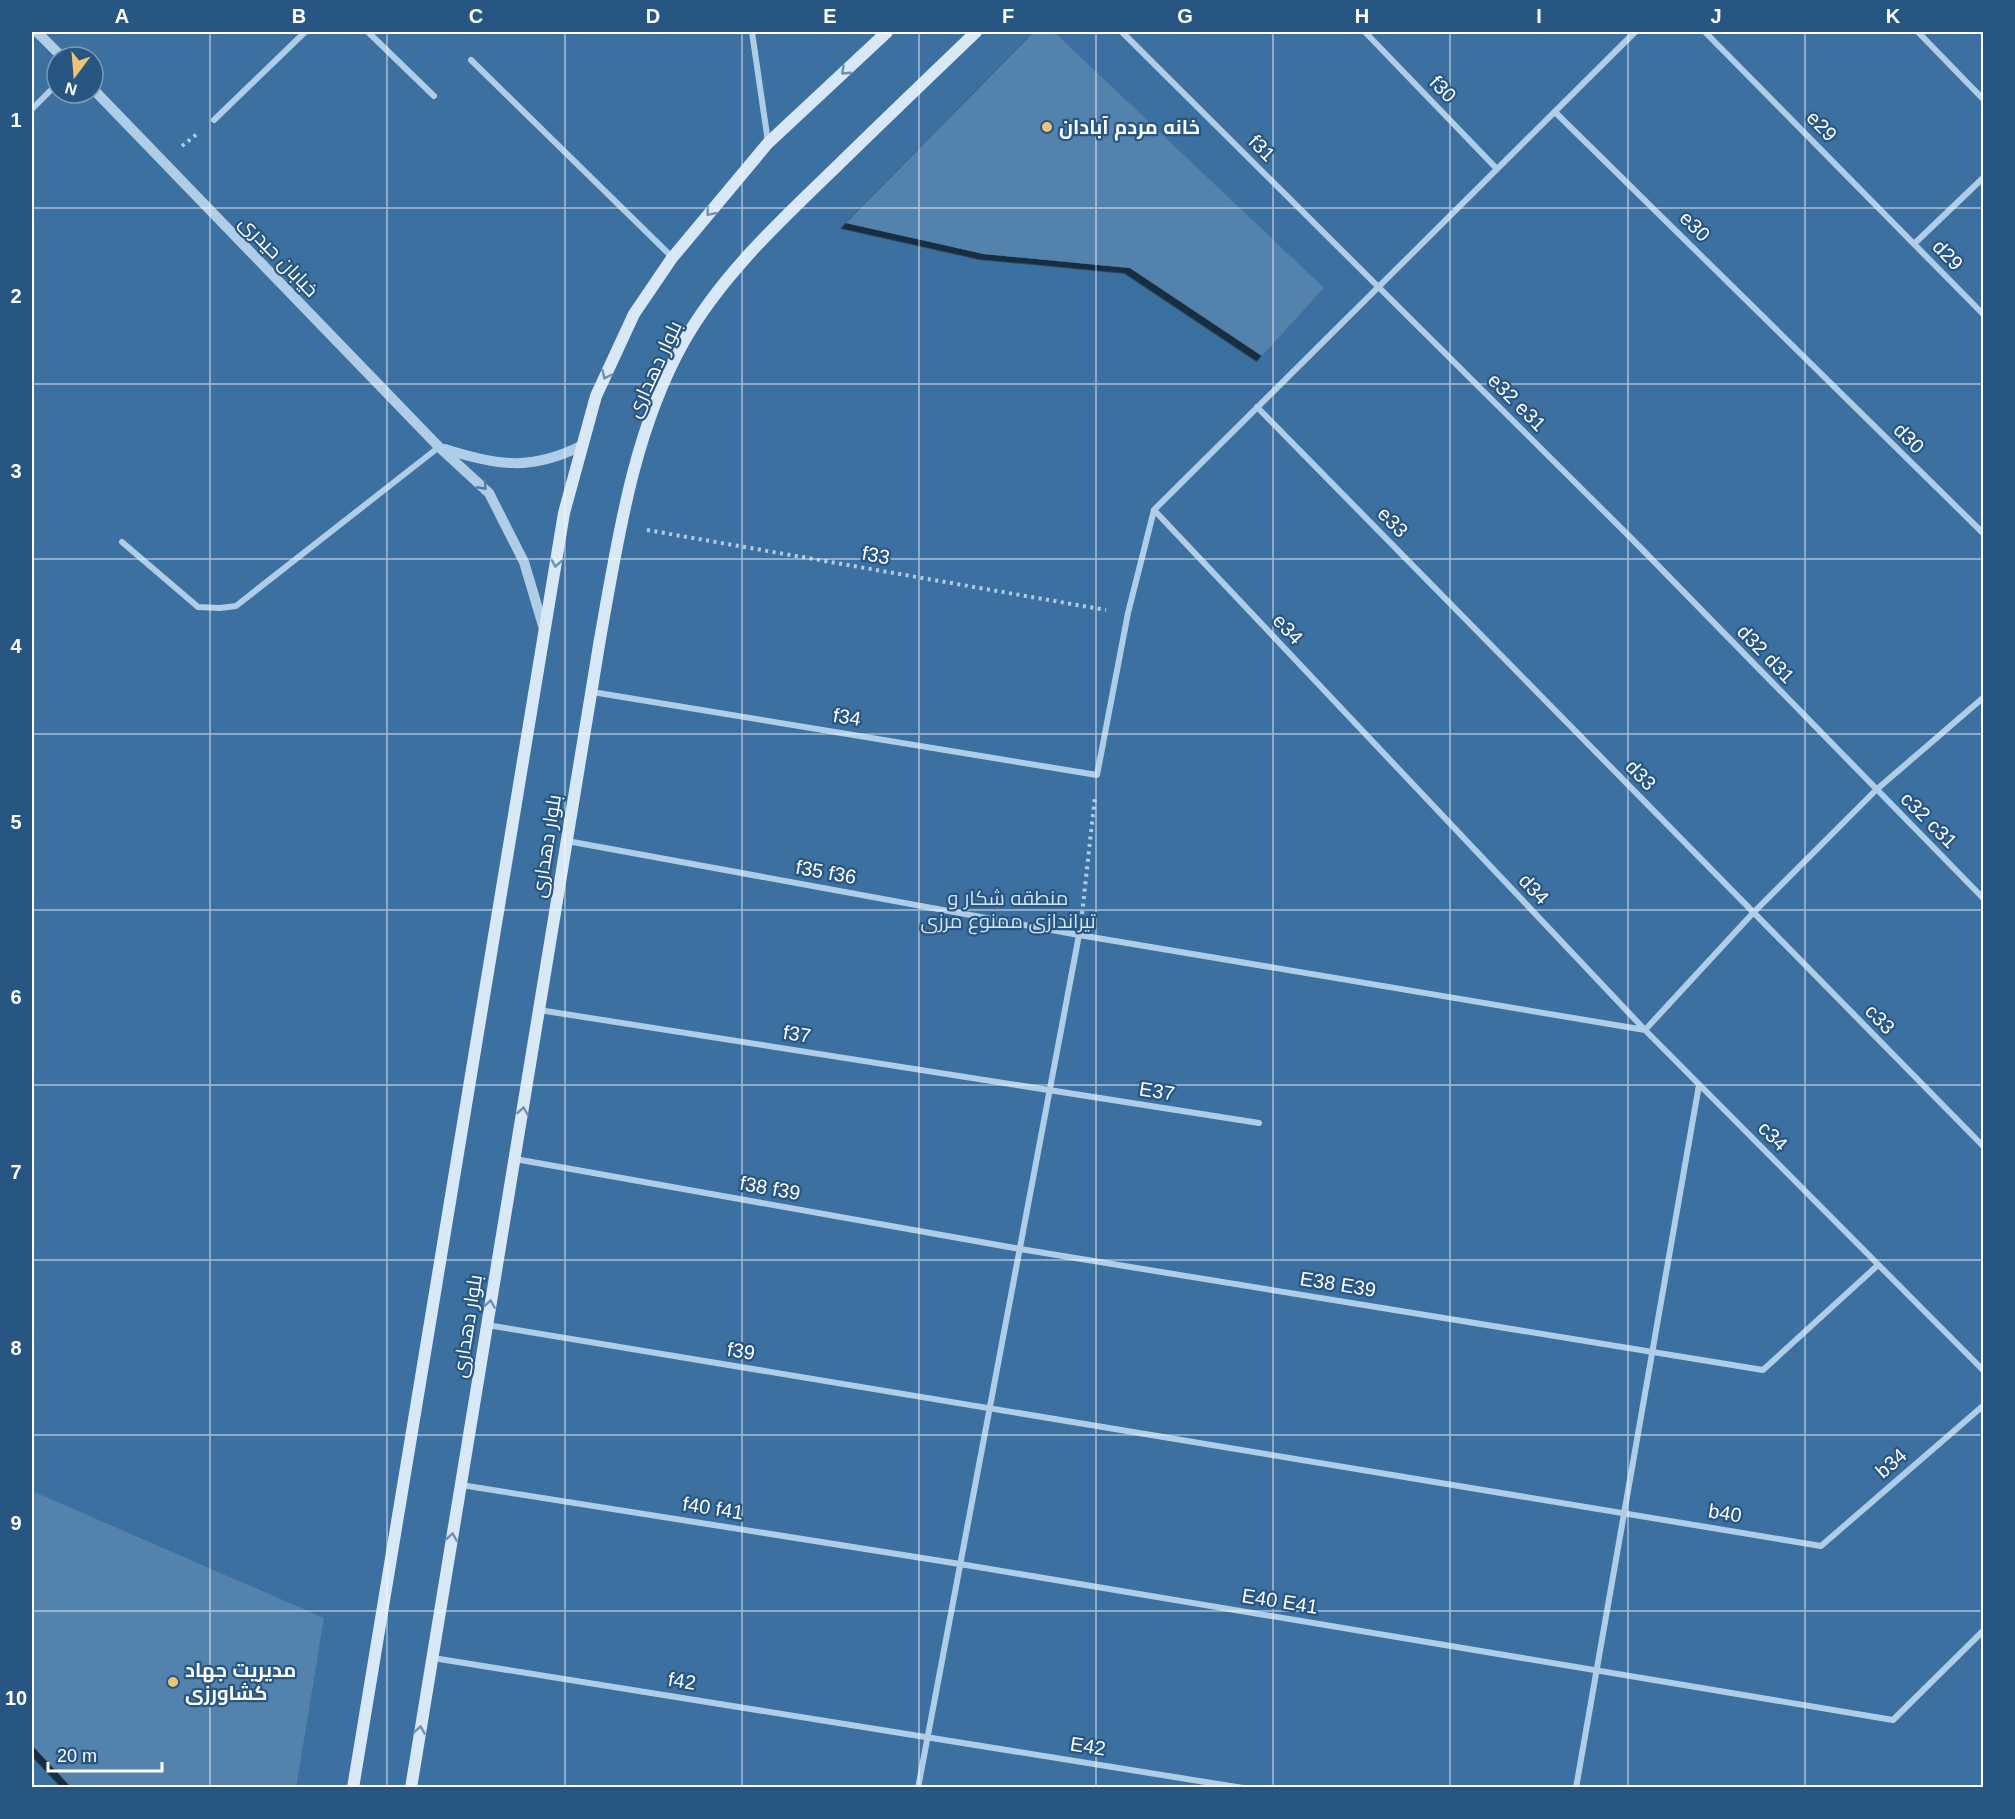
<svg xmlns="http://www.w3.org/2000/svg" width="2015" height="1819" font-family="Arial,Cairo,sans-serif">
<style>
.green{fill:#3b70a0;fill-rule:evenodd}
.building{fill:#5382ad;filter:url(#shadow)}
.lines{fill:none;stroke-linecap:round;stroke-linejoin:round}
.path{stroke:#b0cde7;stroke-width:4;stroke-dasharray:3 4.5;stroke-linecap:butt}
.minor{stroke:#b0cde7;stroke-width:6}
.tertiary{stroke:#b0cde7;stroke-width:10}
.secondary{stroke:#d9e8f6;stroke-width:12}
.oneway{stroke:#6e90b1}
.oneway2{stroke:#507aa1}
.grid{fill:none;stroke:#fff;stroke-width:1.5;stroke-opacity:0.55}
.poi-dot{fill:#f0c375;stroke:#275683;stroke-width:2}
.labels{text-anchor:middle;stroke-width:4.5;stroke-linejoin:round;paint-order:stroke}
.street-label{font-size:20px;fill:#fff;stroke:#275683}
.poi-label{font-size:20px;font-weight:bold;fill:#fff;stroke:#275683;text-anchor:start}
.park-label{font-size:20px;fill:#d3e5f6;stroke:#275683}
.neatline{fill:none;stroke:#fff;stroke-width:2}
.grid-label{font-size:20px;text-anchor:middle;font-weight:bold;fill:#fff}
</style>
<defs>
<filter id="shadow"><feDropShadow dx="-5.5" dy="5.5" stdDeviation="0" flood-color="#0009"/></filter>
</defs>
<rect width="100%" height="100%" fill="#275683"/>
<!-- green -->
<path class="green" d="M32,32H1983V1787L32,1788ZM57,57H93V93H57Z"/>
<!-- building -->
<path class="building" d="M1034,32H1054L1324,288L1262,356L1130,268L984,254L846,223Z
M32,1491L324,1618L296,1788H72L32,1745Z"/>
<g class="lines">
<!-- path -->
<path class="path" d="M182,146L197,134
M647,530L1106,610
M1082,914L1095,796"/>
<!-- minor -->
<path class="minor" d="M368,32L434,96
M752,32L768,142
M1122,32L1633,540L1984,899
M1365,32L1497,169
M1705,32L1984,315
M1918,32L1984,100
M471,60L672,257
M32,109L57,84
M1555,112L1984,534
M214,120L305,32
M1914,244L1984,177
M1257,407L1984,1147
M1154,510L1645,1030L1984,1371
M122,542L198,607L220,608L236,606L439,447
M592,692L1097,775L1128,613L1154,510L1635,32
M567,841L1079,935L1645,1030
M539,1010L1259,1123
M1645,1030L1753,913L1876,790L1984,697
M515,1159L1020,1249L1763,1370L1878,1265
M487,1325L1821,1546L1984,1405
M461,1485L960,1564L1893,1720L1984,1630
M433,1658L1243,1788
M918,1788L1079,935
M1576,1788L1699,1085"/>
<!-- tertiary -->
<path class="tertiary" d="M37,32L62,57
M93,89L439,447L489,493L524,562L544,629
M445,449C498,466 532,471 583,445"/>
<!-- secondary -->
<path class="secondary" d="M353,1788L564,513L596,396L634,314L672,258L768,143L887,32
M411,1788L600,639C618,539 633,433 683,343C720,277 778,223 832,171C880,124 928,78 976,32"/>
</g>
<!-- one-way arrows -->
<defs><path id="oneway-chevron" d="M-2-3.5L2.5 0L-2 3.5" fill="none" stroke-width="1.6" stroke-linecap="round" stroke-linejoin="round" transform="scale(1.5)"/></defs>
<g class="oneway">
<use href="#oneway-chevron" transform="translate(845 71) rotate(137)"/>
<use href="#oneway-chevron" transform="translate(710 212) rotate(130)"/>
<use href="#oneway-chevron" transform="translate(606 375) rotate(115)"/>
<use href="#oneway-chevron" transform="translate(556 563) rotate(100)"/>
<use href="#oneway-chevron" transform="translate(523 1111) rotate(-81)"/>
<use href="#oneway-chevron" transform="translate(490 1304) rotate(-81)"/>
<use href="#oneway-chevron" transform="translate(452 1537) rotate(-81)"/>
<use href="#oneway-chevron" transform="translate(420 1730) rotate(-81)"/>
</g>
<use class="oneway2" href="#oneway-chevron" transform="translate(483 486) rotate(48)"/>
<!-- grid -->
<path class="grid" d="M210,32V1788M387,32V1788M565,32V1788M742,32V1788M919,32V1788M1096,32V1788M1273,32V1788M1450,32V1788M1628,32V1788M1805,32V1788M32,208H1984M32,384H1984M32,559H1984M32,734H1984M32,910H1984M32,1085H1984M32,1260H1984M32,1435H1984M32,1611H1984"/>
<!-- markers -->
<g class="poi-dot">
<circle cx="1047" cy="127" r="6"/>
<circle cx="173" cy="1682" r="6"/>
</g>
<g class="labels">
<!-- street labels -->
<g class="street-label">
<text transform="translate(1443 89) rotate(46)" y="7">f30</text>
<text transform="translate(1822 126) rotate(46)" y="7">e29</text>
<text transform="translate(1262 148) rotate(45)" y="7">f31</text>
<text transform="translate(1695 226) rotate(45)" y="7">e30</text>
<text transform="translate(1948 255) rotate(46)" y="7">d29</text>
<text transform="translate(279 256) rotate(46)" y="7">خیابان حیدری</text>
<text transform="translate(654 369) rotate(-65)" y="7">بلوار دهداری</text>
<text transform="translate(1517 402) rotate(45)" y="7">e32 e31</text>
<text transform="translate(1909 438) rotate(45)" y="7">d30</text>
<text transform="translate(1393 522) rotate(46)" y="7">e33</text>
<text transform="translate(876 555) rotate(10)" y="7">f33</text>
<text transform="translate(1288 629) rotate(47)" y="7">e34</text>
<text transform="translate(1766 654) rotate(46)" y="7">d32 d31</text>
<text transform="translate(847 717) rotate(9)" y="7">f34</text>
<text transform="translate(1641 775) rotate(46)" y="7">d33</text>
<text transform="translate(1929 820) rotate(45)" y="7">c32 c31</text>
<text transform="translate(546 846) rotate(-81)" y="7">بلوار دهداری</text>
<text transform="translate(826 872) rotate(10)" y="7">f35 f36</text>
<text transform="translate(1534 889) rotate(47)" y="7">d34</text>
<text transform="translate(1880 1019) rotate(46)" y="7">c33</text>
<text transform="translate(797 1034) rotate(9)" y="7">f37</text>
<text transform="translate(1157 1091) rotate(9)" y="7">E37</text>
<text transform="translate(1773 1136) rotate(45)" y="7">c34</text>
<text transform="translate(770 1188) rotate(10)" y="7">f38 f39</text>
<text transform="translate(1338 1284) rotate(9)" y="7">E38 E39</text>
<text transform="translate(467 1326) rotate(-81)" y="7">بلوار دهداری</text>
<text transform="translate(741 1351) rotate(9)" y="7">f39</text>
<text transform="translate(1891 1463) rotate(-41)" y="7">b34</text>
<text transform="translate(713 1508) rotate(9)" y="7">f40 f41</text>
<text transform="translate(1725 1513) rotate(9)" y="7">b40</text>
<text transform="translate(1280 1601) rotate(9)" y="7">E40 E41</text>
<text transform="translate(682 1681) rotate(9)" y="7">f42</text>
<text transform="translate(1088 1746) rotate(9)" y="7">E42</text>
</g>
<!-- poi labels -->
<g class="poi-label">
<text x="1059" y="134">خانه مردم آبادان</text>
<text x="185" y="1677">مدیریت جهاد<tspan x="185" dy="23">کشاورزی</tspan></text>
</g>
<!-- park labels -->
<g class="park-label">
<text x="1008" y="905">منطقه شکار و<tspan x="1008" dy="23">تیراندازی ممنوع مرزی</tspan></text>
</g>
</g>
<!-- border -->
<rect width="2015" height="1819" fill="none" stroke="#275683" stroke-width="66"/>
<!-- north arrow -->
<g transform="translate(75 75) rotate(196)"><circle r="28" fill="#275683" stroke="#7d9ab5" stroke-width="1.5"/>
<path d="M0-4.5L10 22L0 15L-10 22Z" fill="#f0c375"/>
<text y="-9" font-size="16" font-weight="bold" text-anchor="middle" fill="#ffffff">N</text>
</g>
<!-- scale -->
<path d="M48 1762v9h114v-9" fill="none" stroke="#ffffff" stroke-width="3"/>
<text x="57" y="1762" font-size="18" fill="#ffffff" stroke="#275683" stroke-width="4.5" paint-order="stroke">20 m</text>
<rect x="33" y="33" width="1949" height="1753" class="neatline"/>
<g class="grid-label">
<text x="122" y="23">A</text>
<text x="299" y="23">B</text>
<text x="476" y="23">C</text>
<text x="653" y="23">D</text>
<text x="830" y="23">E</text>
<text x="1008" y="23">F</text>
<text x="1185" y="23">G</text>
<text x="1362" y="23">H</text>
<text x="1539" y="23">I</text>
<text x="1716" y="23">J</text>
<text x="1893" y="23">K</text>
<text x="16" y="127">1</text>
<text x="16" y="303">2</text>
<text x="16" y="478">3</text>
<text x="16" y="653">4</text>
<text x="16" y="829">5</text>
<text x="16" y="1004">6</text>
<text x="16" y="1179">7</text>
<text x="16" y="1355">8</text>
<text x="16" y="1530">9</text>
<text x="16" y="1705">10</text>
</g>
</svg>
